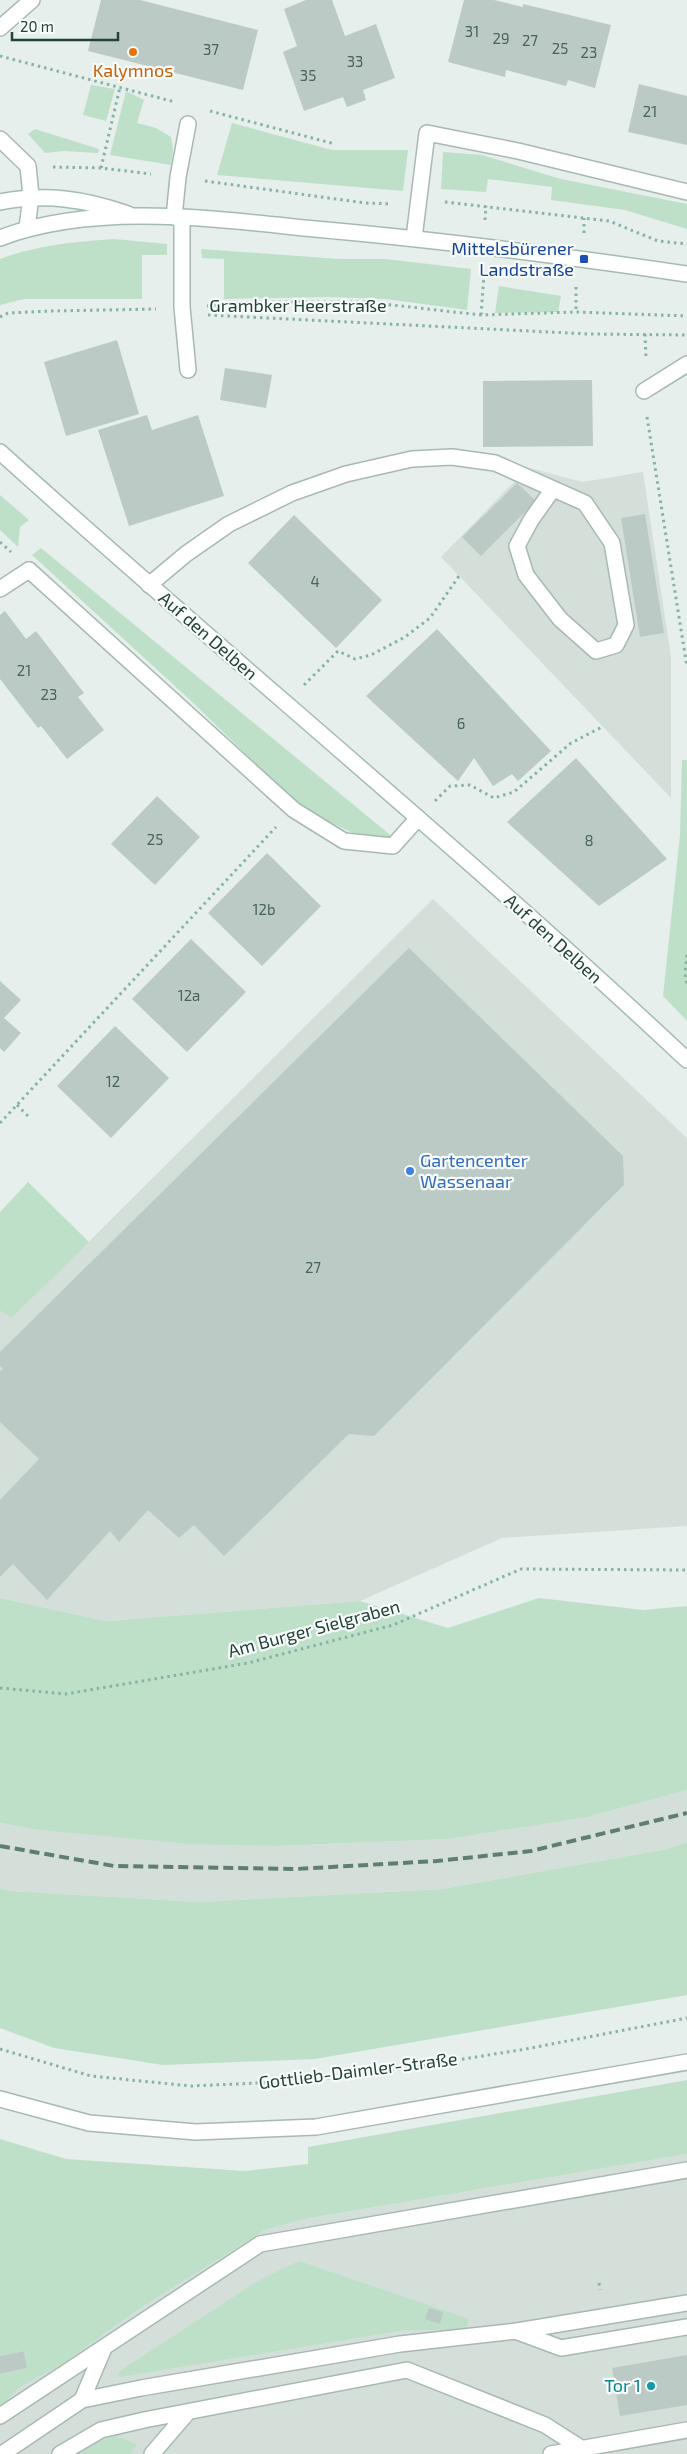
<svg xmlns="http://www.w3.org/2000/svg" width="687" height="2454" font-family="'Exo 2',sans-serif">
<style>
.built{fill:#d4dfda}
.green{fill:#bfe0c8}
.building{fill:#bbcac4}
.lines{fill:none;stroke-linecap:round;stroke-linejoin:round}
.lane-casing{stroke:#a8b8b2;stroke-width:18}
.street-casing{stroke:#a8b8b2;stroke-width:18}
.secondary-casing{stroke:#a4bbb3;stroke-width:18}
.path{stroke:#86b3a5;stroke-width:3;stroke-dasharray:2.5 4;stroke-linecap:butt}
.lane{stroke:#fff;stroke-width:15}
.street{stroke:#fff;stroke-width:15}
.secondary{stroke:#fff;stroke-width:15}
.rail{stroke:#5f7d75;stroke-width:4;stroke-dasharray:10 5;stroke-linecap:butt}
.food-dot{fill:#e8710a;stroke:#f7fbf9;stroke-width:2}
.transit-dot{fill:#1a4fb4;stroke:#f7fbf9;stroke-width:2}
.shop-dot{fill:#3f7fe0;stroke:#f7fbf9;stroke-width:2}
.culture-dot{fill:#0f9aa8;stroke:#f7fbf9;stroke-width:2}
.labels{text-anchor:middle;stroke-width:4.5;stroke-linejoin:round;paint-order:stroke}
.number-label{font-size:15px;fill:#4a645c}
.food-label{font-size:18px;fill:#c56008;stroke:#f7fbf9}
.transit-label{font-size:18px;fill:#164399;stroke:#f7fbf9;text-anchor:end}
.street-label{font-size:18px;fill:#24423a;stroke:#f7fbf9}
.shop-label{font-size:18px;fill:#366cbe;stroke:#f7fbf9;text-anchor:start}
.culture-label{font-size:18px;fill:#0d838f;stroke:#f7fbf9;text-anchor:end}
</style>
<rect width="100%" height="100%" fill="#e6efeb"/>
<!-- built -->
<path class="built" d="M522,466L583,482L643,472L671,657V798L441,557L514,482Z
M433,899L687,1138V1526L502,1538L360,1601L106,1621L0,1598V1311L12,1318Z
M687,1790V1842L667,1849L442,1889L199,1902L11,1891L0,1888V1823L39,1830L278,1846L449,1839L588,1817Z
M687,2154V2454H0V2407L19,2388L65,2362L138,2310L265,2230L310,2218Z"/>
<!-- green -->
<path class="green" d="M91,85L115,89L106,121L83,115Z
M126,91L144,100L137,123L156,128L171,137L173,150L171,165L110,155Z
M232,123L332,150H408L403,191L217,175Z
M35,129L99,149L98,153L64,151L45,153L28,134Z
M443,152L482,155L561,179L687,204V229L625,210L551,200L552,187L488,179L486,192L441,189Z
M114,239L167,244V255H142V299H24L0,305V259C37,245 74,242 114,239Z
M201,249L340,259H385L471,269L467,310L386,299L326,297L224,299V259L202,258Z
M499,286L561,296L558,312L495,313Z
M0,495L29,520L20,527L18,547L0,530Z
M41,548L394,838L359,836L326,820L289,796L189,699L32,555Z
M682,760H687V1021L663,996L680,835Z
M28,1182L89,1242L12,1318L0,1311V1212Z
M0,1598L106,1621L360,1601L448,1628L539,1598L643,1610L687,1606V1790L588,1817L449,1839L278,1846L191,1844L39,1830L0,1823Z
M687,1842V1995L315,2059L163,2065L54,2048L0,2028V1888L11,1891L199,1902L442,1889L667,1849Z
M687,2080V2154L310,2218L265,2230L138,2310L65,2362L19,2388L0,2407V2374L27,2368L24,2351L0,2356V2139L66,2159L245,2171L308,2164V2147Z
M299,2261L469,2319L466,2330H405L120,2377L118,2373L123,2369L256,2282Z
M116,2436L137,2444L131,2454H77L94,2443Z"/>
<!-- building -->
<path class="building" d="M101,0H140L258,30L243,90L88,51Z
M306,0H332L345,36L376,24L395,78L363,90L366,100L347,107L343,97L304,111L283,52L297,46L284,9Z
M464,0H494L523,7V4L611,25L595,88L568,80L566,86L506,70L505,77L448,62Z
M639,84L687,96V145L628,132Z
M117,340L139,414L66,436L44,362Z
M225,368L272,375L266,408L220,400Z
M592,380L593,446L483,447V381Z
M147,415L152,430L198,415L224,496L129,526L98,430Z
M517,483L536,501L481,556L462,537Z
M645,514L664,633L640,637L621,518Z
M294,515L382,600L336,648L248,563Z
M5,611L26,639L36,631L84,693L78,697L104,730L67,759L41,726L38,728L0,679V615Z
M437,629L551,751L518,781L512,774L493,786L474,758L458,781L366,696Z
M576,758L667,859L599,906L507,822Z
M157,796L200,837L155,885L111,844Z
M267,853L321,906L262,966L208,913Z
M191,939L246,992L187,1052L132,999Z
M409,948L623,1156L624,1185L374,1436L349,1434L224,1556L194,1525L179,1538L148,1510L119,1542L110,1531L47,1600L13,1564L0,1577V1500L39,1459L0,1422V1371L3,1369L0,1366V1352Z
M0,981L21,1000L4,1018L21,1033L4,1052L0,1048Z
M115,1026L169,1078L111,1138L57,1086Z
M429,2308L443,2312L440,2324L425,2319Z
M24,2351L27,2368L0,2374V2356Z
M687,2355V2405L620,2416L612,2368Z"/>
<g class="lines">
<defs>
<path id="lane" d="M174,217L178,177L188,124
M182,219V307L188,370
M414,238L427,133L518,151L687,192
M644,391L687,364
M29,570L294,810L344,841L393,846L418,818
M149,585L186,554L229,524L292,493L346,474L412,459L452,457L495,463L585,503L612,543L626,625L616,645L596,651L560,619L526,575L517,546L531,520L553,489
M60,2454L101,2430L144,2420L407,2370L545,2425L581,2448
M152,2454L188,2412
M551,2454L687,2430"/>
<path id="street" d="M0,28L32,0
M0,139L28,166L31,196L27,228
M0,589L29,570
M0,2099L89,2123L196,2132L316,2127L687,2062
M518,2332L561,2348L687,2327
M82,2400L104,2348
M0,2416L260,2244L687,2170
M2,2454L82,2400L141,2388L400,2344L517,2331L687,2303"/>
<path id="secondary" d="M0,202C46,193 84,199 128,214
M0,238C95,202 215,219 315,229C440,240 563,256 687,274
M0,452C227,657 464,851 687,1060"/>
</defs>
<!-- lane casing -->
<use href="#lane" class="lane-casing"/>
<!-- street casing -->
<use href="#street" class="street-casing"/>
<!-- secondary casing -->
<use href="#secondary" class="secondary-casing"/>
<!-- path -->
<path class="path" d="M0,56L175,102
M210,111L335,144
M53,167L101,168L151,174
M101,168L120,87
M205,181L365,203L392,204
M445,202L609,221L658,241L687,244
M485,220L486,206
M584,233V218
M576,287V312
M207,306L256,302H365L481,315L576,312L687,316
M208,315L589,334L687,335
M481,315L484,275
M0,317L8,313L51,311L156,309
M645,334L646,358
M647,417L687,667
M0,542L11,552
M304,685L338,651L355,659L371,655L405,637L430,618L459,576
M435,801L450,786L470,785L494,798L514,792L571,743L602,727
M687,955L685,973L687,987
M17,1105L29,1117
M0,1123L276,827
M0,1688L66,1694L248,1663L393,1625L521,1569L687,1570
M0,2049L91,2076L191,2086L303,2081L407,2068L526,2049L687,2018
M599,2283L600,2290"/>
<!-- lane -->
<use href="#lane" class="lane"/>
<!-- street -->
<use href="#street" class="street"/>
<!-- secondary -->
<use href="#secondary" class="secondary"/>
<!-- rail -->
<path class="rail" d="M0,1846L114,1866L296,1869L437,1861L531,1851L687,1813"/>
</g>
<!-- markers -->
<circle class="food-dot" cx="133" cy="52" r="5"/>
<rect class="transit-dot" x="579" y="254" width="10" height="10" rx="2.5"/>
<circle class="shop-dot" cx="410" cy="1171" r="5"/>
<circle class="culture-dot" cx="651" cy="2386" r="5"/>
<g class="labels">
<!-- number labels -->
<g class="number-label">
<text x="472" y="37">31</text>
<text x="501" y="44">29</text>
<text x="530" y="46">27</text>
<text x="560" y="54">25</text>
<text x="211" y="55">37</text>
<text x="589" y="58">23</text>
<text x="355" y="67">33</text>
<text x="308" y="81">35</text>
<text x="650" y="117">21</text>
<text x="315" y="587">4</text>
<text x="24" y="676">21</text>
<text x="49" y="700">23</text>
<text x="461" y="729">6</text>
<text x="155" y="845">25</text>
<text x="589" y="846">8</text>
<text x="264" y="915">12b</text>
<text x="189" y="1001">12a</text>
<text x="113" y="1087">12</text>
<text x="313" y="1273">27</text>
</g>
<!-- food labels -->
<g class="food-label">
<text x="133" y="77">Kalymnos</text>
</g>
<!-- transit labels -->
<g class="transit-label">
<text x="574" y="255">Mittelsbürener<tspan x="574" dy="21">Landstraße</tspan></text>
</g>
<!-- street labels -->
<g class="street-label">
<text x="298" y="312">Grambker Heerstraße</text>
<text transform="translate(208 636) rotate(41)" y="6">Auf den Delben</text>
<text transform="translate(553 939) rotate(42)" y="6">Auf den Delben</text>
<text transform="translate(314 1629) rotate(-15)" y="6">Am Burger Sielgraben</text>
<text transform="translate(358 2071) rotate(-7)" y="6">Gottlieb-Daimler-Straße</text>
</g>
<!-- shop labels -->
<g class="shop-label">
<text x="420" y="1167">Gartencenter<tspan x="420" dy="21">Wassenaar</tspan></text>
</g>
<!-- culture labels -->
<g class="culture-label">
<text x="641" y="2392">Tor 1</text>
</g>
</g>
<!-- scale -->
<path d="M12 32v8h106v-8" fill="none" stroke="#24423a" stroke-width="2.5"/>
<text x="20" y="32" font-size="15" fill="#24423a" stroke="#f7fbf9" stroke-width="4" paint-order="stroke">20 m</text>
</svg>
